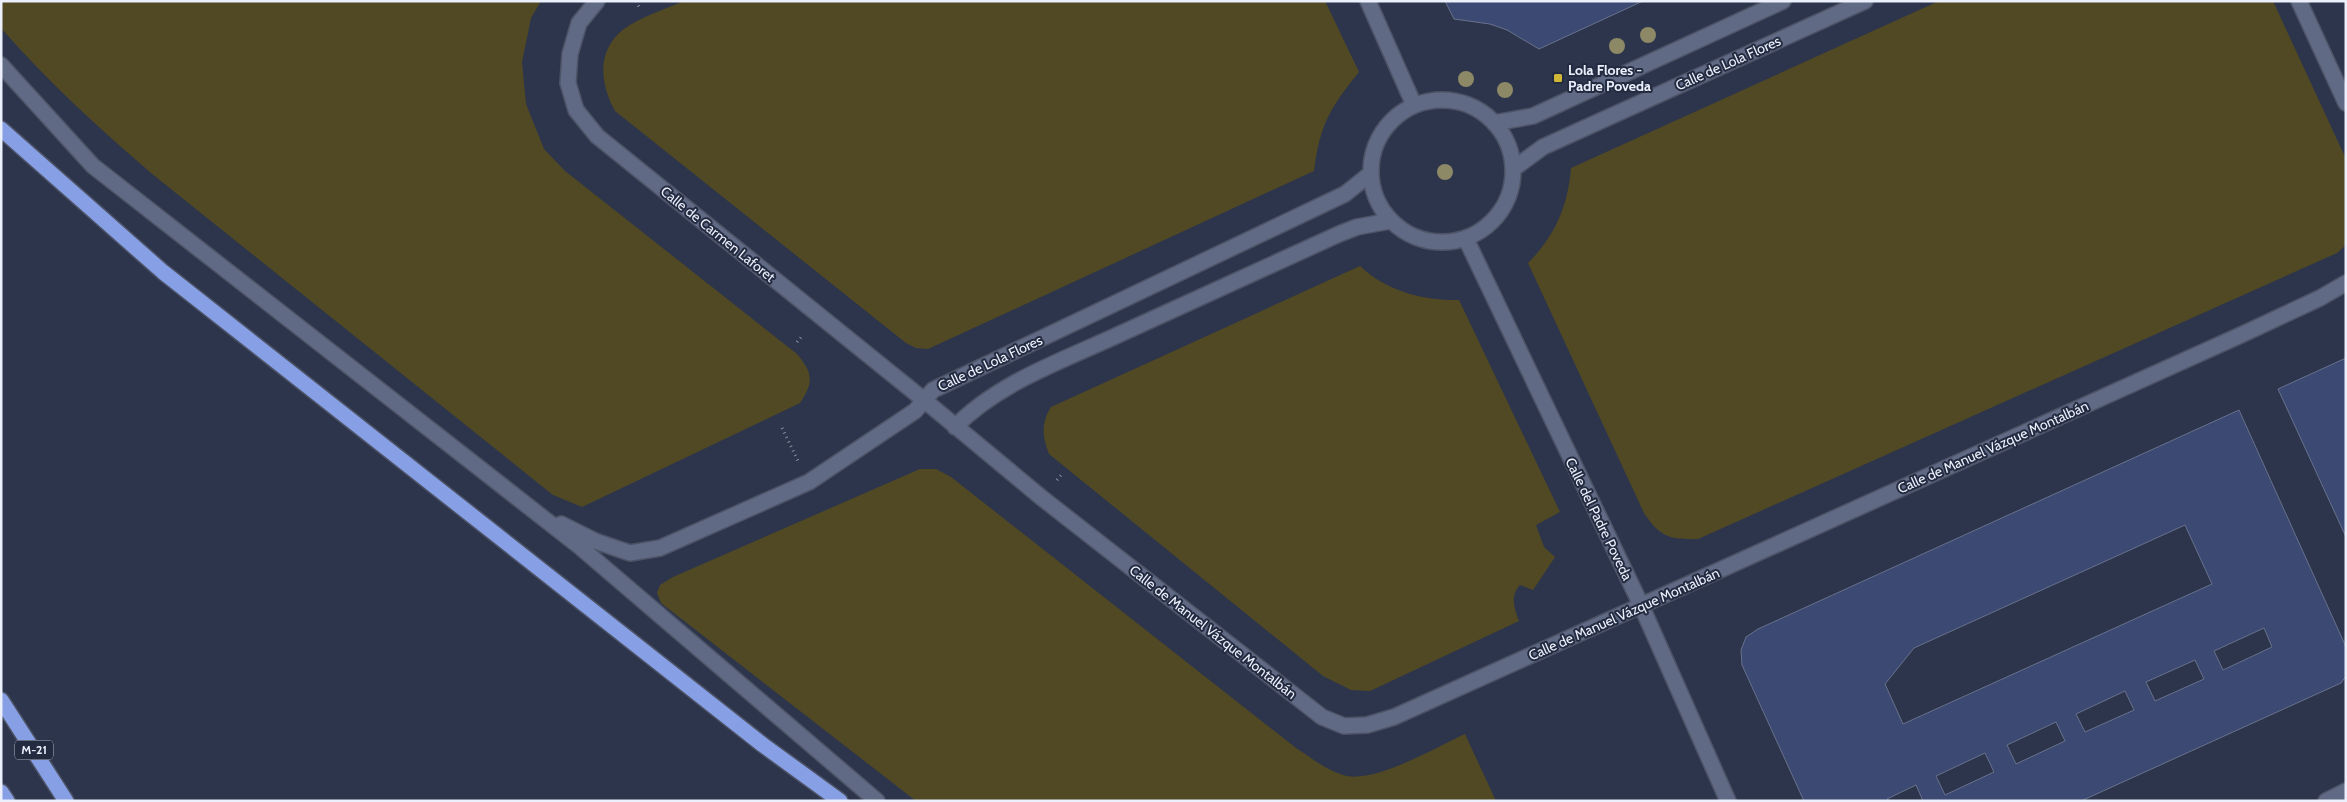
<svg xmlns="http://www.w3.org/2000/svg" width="2347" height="802" font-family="Cabin,sans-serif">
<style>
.green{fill:#514923}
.building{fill:#3b4973;stroke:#69728c;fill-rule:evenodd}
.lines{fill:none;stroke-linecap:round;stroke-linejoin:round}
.minor-casing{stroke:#4d5366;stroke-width:18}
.highway-casing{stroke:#4d5366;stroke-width:18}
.path{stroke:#8b91a2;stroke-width:3;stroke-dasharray:1 4;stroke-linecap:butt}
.minor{stroke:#606a84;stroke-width:15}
.highway{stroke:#879fe5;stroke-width:15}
.tree{fill:#8d8866}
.poi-dot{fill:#d0b736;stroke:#232b41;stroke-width:2}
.labels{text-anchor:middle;stroke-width:4;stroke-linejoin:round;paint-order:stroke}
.shield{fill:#232b41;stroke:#b0b5c4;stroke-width:1}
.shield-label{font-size:12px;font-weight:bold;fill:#ecf0fc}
.street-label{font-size:14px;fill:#ecf0fc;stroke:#232b41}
.poi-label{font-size:14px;font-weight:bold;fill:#ecf0fc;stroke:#232b41;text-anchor:start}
</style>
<rect width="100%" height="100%" fill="#2d354c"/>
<!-- green -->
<path class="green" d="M1,1H541L531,18L522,62L526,104L544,149L565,171L797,354C813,373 814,382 800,403L582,507L553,495L151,173C98,127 47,81 1,28Z
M684,1H1325L1359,72C1330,108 1320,124 1314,171L928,349L916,348L906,343L615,111C600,84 596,50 624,29C640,17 666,9 684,1Z
M1939,1H2273L2346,159V245L2337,253L1698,539C1670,540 1660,537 1644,513L1528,263C1555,236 1568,206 1571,168Z
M1360,266C1386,291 1424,301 1459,300L1560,512L1536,525L1544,547L1555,557L1533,590L1520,585C1510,596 1514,608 1519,621L1370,691L1351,690L1323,676L1049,454C1042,436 1041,423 1051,407Z
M920,469H936L951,477L1296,748C1310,757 1326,770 1343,775C1372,785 1437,747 1465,734L1496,801H916L661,603L657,593L660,585L673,577Z"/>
<!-- building -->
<path class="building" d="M1445,1H1643L1539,49L1507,30L1490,24L1454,19Z
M2346,358V537L2278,389Z
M2239,410L2346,647V676L2341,683L2081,801H1923L1916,785L1887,799L1890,801H1804L1742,665L1741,650L1746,637L1758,629ZM2185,525L2212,584L1903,724L1885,684L1914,648ZM2264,628L2272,647L2223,670L2214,651ZM2195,660L2204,679L2155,701L2146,682ZM2125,691L2134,710L2085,732L2076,714ZM2056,722L2065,741L2016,764L2007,745ZM1985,753L1994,772L1945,795L1936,776Z"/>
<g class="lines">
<defs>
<path id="minor" d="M597,1L579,23L570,54L568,83L576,110L597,136L924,400L1042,498L1322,717L1344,726L1367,725L1394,717L2243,334L2320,298L2346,283
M1368,1L1414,105
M2299,1L2346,103
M1,65L93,166L579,546L877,801
M1371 171a71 71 0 1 1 142 0a71 71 0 1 1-142 0Z
M1494,123L1533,116L1783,1
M1513,169L1543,147L1865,1
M1466,239L1641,605L1728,801
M955,427C999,382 1064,360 1120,334C1193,301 1266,267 1339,234L1357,227L1390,221
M561,524L595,541L630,553L660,548L809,482L915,411L933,390L1345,194L1370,174
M2326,801L2346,791"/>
<path id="highway" d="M1,129L163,272L763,745L840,801
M1,700L66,801
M1,792L7,801"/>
</defs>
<!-- minor casing -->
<use href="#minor" class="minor-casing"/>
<!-- highway casing -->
<use href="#highway" class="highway-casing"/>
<!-- path -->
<path class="path" d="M636,1L639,7
M797,342L803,335
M782,428L798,461
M1057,480L1062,474"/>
<!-- minor -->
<use href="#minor" class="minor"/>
<!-- highway -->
<use href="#highway" class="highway"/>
</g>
<!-- trees -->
<g class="tree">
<circle cx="1648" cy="35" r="8"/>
<circle cx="1617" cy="46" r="8"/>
<circle cx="1466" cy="79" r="8"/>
<circle cx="1505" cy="90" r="8"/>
<circle cx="1445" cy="172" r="8"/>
</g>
<!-- markers -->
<rect class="poi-dot" x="1553" y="73" width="10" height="10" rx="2.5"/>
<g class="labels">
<!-- shield labels -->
<rect class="shield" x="15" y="740.5" width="38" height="19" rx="4"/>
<g class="shield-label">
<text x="34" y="754">M-21</text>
</g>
<!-- street labels -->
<g class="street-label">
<text transform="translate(1728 63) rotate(-24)" y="5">Calle de Lola Flores</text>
<text transform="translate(718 234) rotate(39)" y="5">Calle de Carmen Laforet</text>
<text transform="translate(990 363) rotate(-25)" y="5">Calle de Lola Flores</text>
<text transform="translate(1993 447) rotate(-24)" y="5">Calle de Manuel Vázque Montalbán</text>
<text transform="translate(1599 519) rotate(64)" y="5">Calle del Padre Poveda</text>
<text transform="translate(1624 614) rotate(-24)" y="5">Calle de Manuel Vázque Montalbán</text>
<text transform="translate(1213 632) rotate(38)" y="5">Calle de Manuel Vázque Montalbán</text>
</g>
<!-- poi labels -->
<g class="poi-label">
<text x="1568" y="75">Lola Flores -<tspan x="1568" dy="16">Padre Poveda</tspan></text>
</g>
</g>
<!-- border -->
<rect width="2347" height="802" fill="none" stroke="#ecf0fc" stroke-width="5"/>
</svg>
